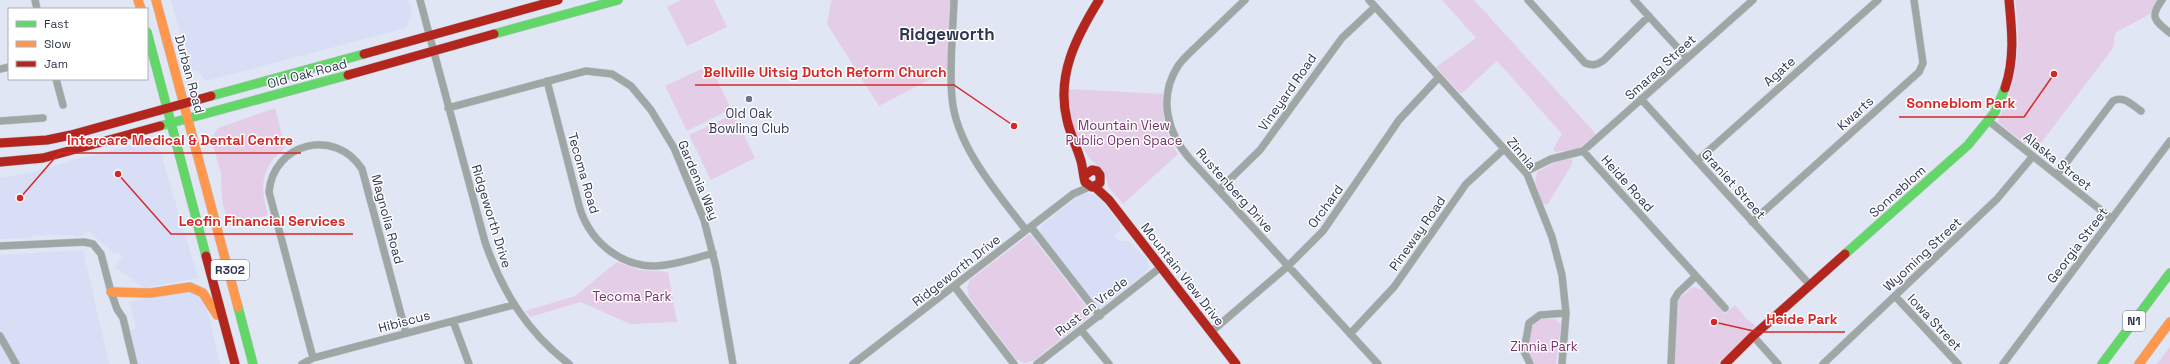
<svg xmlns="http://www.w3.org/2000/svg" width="2170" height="364" font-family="'Space Grotesk',sans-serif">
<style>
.built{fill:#d7def6}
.green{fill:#e4cde7}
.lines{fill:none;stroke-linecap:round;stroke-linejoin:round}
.street-casing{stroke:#bfc4d3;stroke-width:8}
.fast-casing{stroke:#bfc4d3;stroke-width:10}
.slow-casing{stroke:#bfc4d3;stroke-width:10}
.jam-casing{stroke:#bfc4d3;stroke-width:10}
.street{stroke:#9ea7a3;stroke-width:7}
.fast{stroke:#63d668;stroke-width:9}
.slow{stroke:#ff974d;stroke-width:9}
.jam{stroke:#b3261e;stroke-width:9}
.poi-dot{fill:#6f748b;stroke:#fff;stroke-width:1.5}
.labels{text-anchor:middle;stroke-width:3;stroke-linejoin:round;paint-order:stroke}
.shield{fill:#fff;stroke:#6f7286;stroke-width:1}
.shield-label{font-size:12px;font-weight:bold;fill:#313652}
.street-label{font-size:13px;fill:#313652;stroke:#fff}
.poi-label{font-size:13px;fill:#313652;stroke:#fff}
.park-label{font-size:13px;fill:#762f6a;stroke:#fff}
.district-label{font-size:17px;font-weight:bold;fill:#313652;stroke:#fff}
.leader{fill:none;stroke:#d62828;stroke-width:1.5}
.callout-dot{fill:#d62828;stroke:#fff;stroke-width:1.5}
.callout-label{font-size:14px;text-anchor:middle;font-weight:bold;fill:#d62828;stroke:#fff;stroke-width:3;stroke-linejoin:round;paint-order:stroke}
</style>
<rect width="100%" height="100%" fill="#e1e6f5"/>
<!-- built -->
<path class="built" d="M171,0H408L412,12L406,28L206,81L197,70L191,72Z
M145,142L160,151L198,278L144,288L115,267L122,257L121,254L114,253L88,231L82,236L75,237L72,235H35L29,238L0,239V178L28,173L69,162V161Z
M1087,193L1097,195L1120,224V231L1114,236L1118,241H1128L1146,258L1149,266L1144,274L1101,308L1097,307L1040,233L1041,226L1080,195Z
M83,250L109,364H0V255Z
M181,290L196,292L206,305L220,364H138L130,330L136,328L129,302Z"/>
<!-- green -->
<path class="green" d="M681,0H714L727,27L687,46L667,7Z
M833,0H950L948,70L879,106L827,24L831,2Z
M1442,0H1474L1596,134L1578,149L1555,152L1553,149L1562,134L1497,61L1461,94L1436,67L1476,38Z
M2015,0H2157L2150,14L2115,33L2113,48L2035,151L1998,122C2017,76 2022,50 2015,0Z
M710,65L731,109L687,131L665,86Z
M1068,89L1164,94C1161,116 1166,135 1178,154L1123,204L1109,188L1104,171L1089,158L1081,144L1072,122Z
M275,108L285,148C260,168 260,187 268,215L229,226L222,201L221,173L211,139L218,128Z
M734,114L755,158L711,180L689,135Z
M1572,159V164L1548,204H1543L1535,182L1537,172L1557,161Z
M1030,234L1092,314L1033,361L1024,363L1016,359L969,297L967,287L970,280Z
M617,262L640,270L668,272L677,322L630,324L581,302L530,317L525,311L575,296Z
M1693,287L1703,290L1725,314L1735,305L1747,319L1756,326L1718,364H1675L1677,305L1680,298Z
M1543,319H1555L1561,324L1556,364H1535L1529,355C1526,342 1529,323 1543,319Z
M2170,347V364H2157Z"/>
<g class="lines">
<defs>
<path id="street" d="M35,0L37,9
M420,0L485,242C502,291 527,332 569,364
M954,0C953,32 949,66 952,98C956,146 998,194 1026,230
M1245,0C1230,14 1216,28 1201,42C1193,50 1184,57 1178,66C1158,97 1167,133 1190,159L1378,364
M1369,0L1527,174L1552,237L1562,275L1566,313L1562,364
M1528,0L1585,63C1593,66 1597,65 1604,60L1649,16
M1634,0L1687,58
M2162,0C2149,17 2155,21 2170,33
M0,69L9,67
M56,79L63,105
M547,81L580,209C592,245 626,271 665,265C681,263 697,258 713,253
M1641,99L1810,285
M448,108L586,71L612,74L631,86L651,110L674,148L704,220L716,267L733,364
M0,121L43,118
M1990,122L2112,219
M1583,151L1753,0
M1697,161L1878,0
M1525,172L1551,159L1583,151L1725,308
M2057,175L2113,101C2124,95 2132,105 2141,111
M1219,190L1260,150L1342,38L1375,7
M1752,222L1919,72L1923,63L1914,0
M1031,227L1100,316
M0,246L84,242L93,244L101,254L111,292L117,309L123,318L134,364
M954,286L1014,364
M1895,296L1958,364
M453,321L469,364
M1081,330L1109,364
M1211,332L1288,266L1323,231L1399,120L1439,77
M1350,334L1394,287L1466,184L1504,149
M0,336L16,364
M1753,336L1778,364
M313,358L269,192C273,143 335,127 362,169L406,333
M302,364L313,358L513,305
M853,364L1073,194L1089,187
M1037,364L1161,267
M1530,364L1524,351L1529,323L1540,315L1566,313
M1671,364L1674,300L1678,293L1696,276
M1823,364L1997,199L2033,156
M2003,364L2170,141"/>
<path id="fast" d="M147,32L206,256
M494,34L618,0
M211,96L364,54
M160,126L348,75
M1845,254L1968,145L1995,112L2005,88
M238,307L253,364
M2102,364L2170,273"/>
<path id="slow" d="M138,0L141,9
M156,0L238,307
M111,292L151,293L190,287L203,293L217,315
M2139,364L2170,322"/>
<path id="jam" d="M364,54L558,0
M348,75L494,34
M2005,88C2015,59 2012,30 2009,0
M0,143L47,140L71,135L211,96
M0,162L43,158L160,126
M1085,175L1092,170L1097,171L1100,175V183L1092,187L1085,182C1083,175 1083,168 1081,161C1077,147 1070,134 1067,120C1056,76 1076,37 1099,0
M1095,187L1109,200L1236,364
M206,256L235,364
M1725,364L1753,336L1845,254"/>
</defs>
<!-- street casing -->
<use href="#street" class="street-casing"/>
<!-- fast casing -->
<use href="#fast" class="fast-casing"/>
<!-- slow casing -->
<use href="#slow" class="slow-casing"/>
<!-- jam casing -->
<use href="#jam" class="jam-casing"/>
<!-- street -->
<use href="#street" class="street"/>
<!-- fast -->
<use href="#fast" class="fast"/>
<!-- slow -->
<use href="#slow" class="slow"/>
<!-- jam -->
<use href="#jam" class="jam"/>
</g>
<!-- markers -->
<circle class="poi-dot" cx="749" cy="99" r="4"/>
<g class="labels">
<!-- shield labels -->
<g class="shield">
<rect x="211" y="260" width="38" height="20" rx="3"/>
<rect x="2123" y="311" width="22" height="20" rx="3"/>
</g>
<g class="shield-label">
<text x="230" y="274">R302</text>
<text x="2134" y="325">N1</text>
</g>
<!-- street labels -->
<g class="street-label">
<text transform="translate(1660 67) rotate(-42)" y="5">Smarag Street</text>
<text transform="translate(1779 71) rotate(-42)" y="5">Agate</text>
<text transform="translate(307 73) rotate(-15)" y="5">Old Oak Road</text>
<text transform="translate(190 74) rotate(75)" y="5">Durban Road</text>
<text transform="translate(1287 92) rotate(-55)" y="5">Vineyard Road</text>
<text transform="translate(1855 113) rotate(-42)" y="5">Kwarts</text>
<text transform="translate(1522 153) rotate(50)" y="5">Zinnia</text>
<text transform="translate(2058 161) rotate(39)" y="5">Alaska Street</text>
<text transform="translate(584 173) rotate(74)" y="5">Tecoma Road</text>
<text transform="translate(699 180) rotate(67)" y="5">Gardenia Way</text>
<text transform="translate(1628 183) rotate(48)" y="5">Heide Road</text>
<text transform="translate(1734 184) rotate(48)" y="5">Graniet Street</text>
<text transform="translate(1235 190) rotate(48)" y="5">Rustenberg Drive</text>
<text transform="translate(1897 191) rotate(-42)" y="5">Sonneblom</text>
<text transform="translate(1325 206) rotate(-54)" y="5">Orchard</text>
<text transform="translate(492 216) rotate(73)" y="5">Ridgeworth Drive</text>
<text transform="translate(388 219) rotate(75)" y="5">Magnolia Road</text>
<text transform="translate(1417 233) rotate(-55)" y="5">Pineway Road</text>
<text transform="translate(2077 245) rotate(-53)" y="5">Georgia Street</text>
<text transform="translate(1922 254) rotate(-43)" y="5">Wyoming Street</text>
<text transform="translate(956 270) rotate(-38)" y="5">Ridgeworth Drive</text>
<text transform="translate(1183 274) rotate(52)" y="5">Mountain View Drive</text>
<text transform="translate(1091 306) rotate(-38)" y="5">Rust en Vrede</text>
<text transform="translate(404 321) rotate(-15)" y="5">Hibiscus</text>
<text transform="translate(1935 322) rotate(47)" y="5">Iowa Street</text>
</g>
<!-- poi labels -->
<g class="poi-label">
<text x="749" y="118">Old Oak<tspan x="749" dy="15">Bowling Club</tspan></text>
</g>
<!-- park labels -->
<g class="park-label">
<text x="1124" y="130">Mountain View<tspan x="1124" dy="15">Public Open Space</tspan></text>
<text x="632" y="301">Tecoma Park</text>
<text x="1544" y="351">Zinnia Park</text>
</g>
<!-- district labels -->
<g class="district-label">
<text x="947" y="40">Ridgeworth</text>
</g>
</g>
<!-- callouts -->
<path class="leader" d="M1014 126L954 85H695M2054 74L2024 117H1899M20 198L59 153H301M118 174L171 234H353M1714 322L1758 332H1845"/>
<g class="callout-dot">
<circle cx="1014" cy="126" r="4"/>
<circle cx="2054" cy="74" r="4"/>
<circle cx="20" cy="198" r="4"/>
<circle cx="118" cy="174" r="4"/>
<circle cx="1714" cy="322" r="4"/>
</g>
<g class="callout-label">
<text x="825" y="77">Bellville Uitsig Dutch Reform Church</text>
<text x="1961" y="108">Sonneblom Park</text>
<text x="180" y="145">Intercare Medical &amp; Dental Centre</text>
<text x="262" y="226">Leofin Financial Services</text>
<text x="1802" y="324">Heide Park</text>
</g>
<!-- legend -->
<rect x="8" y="8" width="140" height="72" fill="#ffffff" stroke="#adafba"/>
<rect x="16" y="21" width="20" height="6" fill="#63d668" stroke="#adafba"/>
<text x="44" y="28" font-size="12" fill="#313652">Fast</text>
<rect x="16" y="41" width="20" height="6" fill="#ff974d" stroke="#adafba"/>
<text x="44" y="48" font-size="12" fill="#313652">Slow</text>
<rect x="16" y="61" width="20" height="6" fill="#b3261e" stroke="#adafba"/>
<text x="44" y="68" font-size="12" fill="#313652">Jam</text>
</svg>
